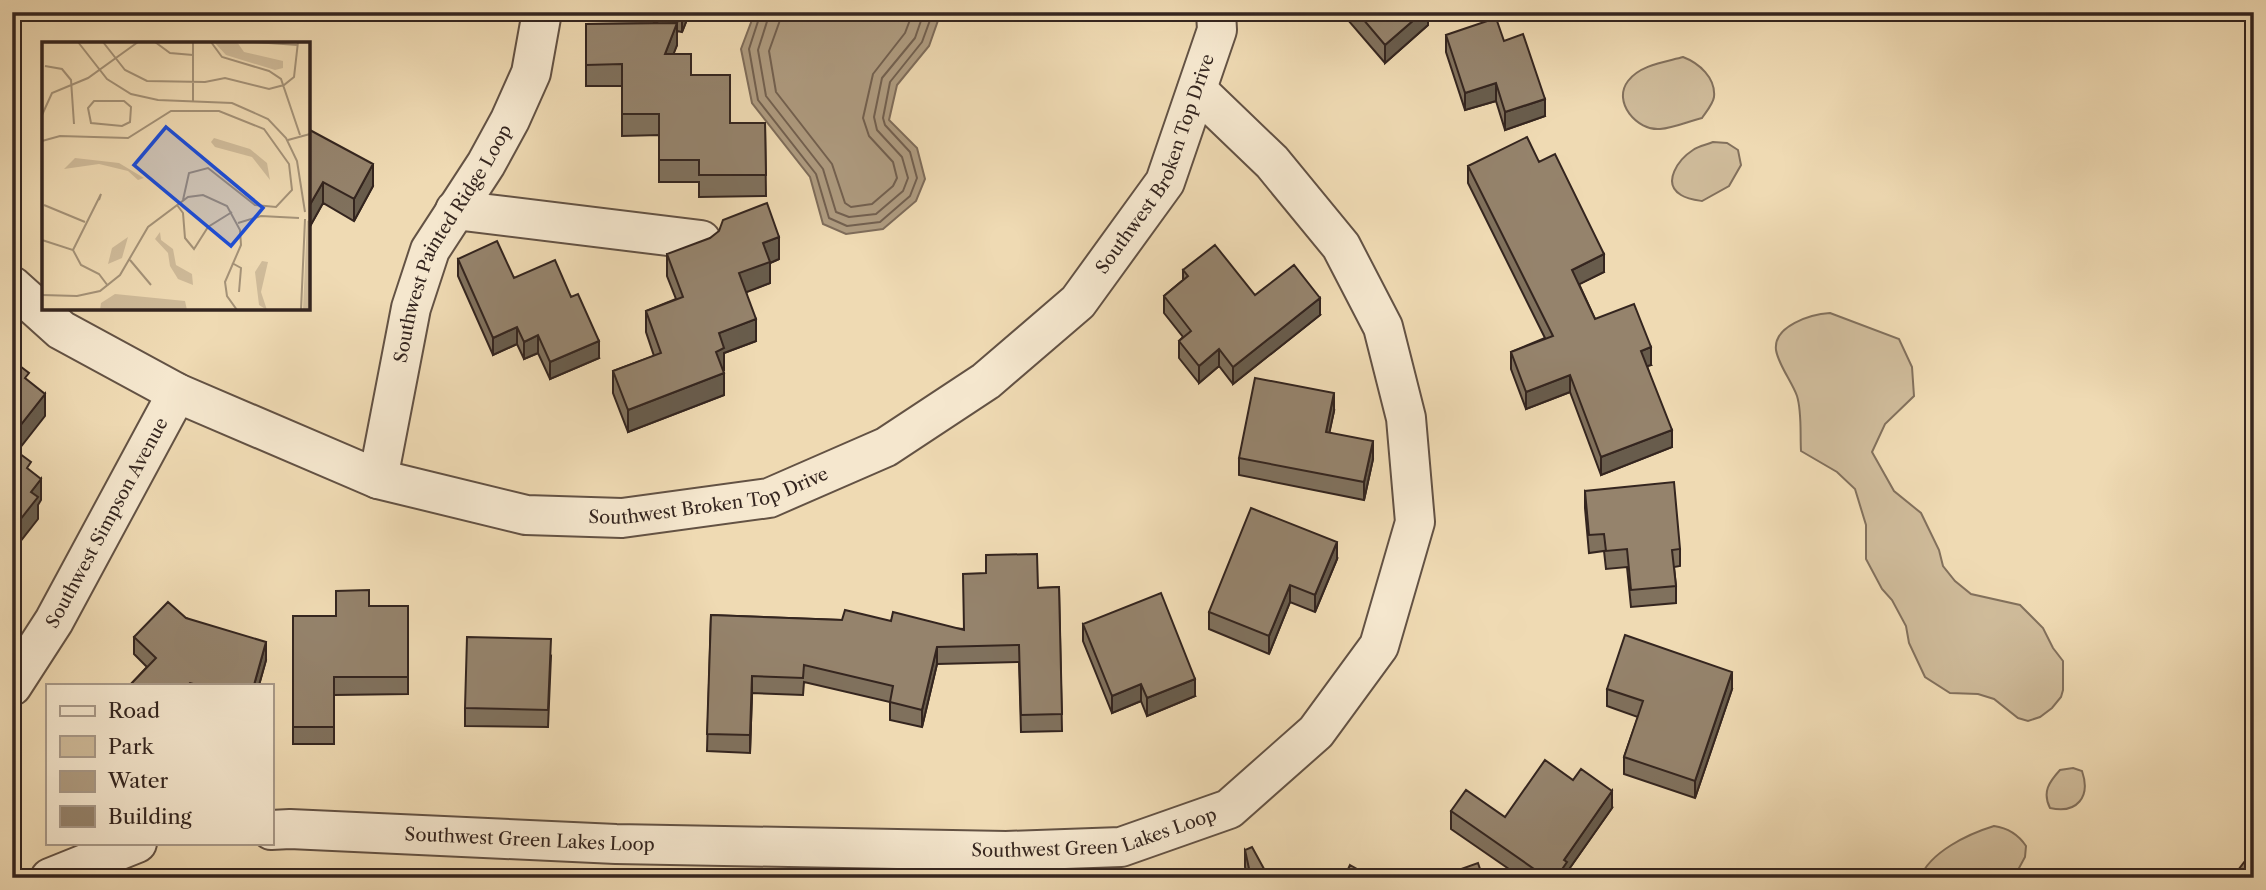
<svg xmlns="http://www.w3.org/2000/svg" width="2266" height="890" font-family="'Libre Caslon Text',serif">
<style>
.green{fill:#cfbb9a;stroke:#82705c;stroke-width:2}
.water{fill:#af9c81;stroke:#7e6c5a;stroke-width:2}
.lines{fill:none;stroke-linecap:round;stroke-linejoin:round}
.shore{stroke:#726050;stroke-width:2}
.minor-casing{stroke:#635244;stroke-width:42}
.minor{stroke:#f5e7ce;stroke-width:38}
.wall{fill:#80715d;stroke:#34251f;stroke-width:2}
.shaded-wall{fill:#685c4c;stroke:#34251f;stroke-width:2}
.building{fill:#95836c;stroke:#34251f;stroke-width:2}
.labels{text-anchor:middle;stroke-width:7;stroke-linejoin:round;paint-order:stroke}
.street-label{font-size:18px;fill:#34251f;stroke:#f5e7ce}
.inset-road{fill:none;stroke:#a49278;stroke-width:2}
.view{fill:#1d4ed8;fill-opacity:0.15;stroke:#1d4ed8;stroke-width:3.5}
.inset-edge{fill:none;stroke:#34251f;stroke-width:3.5}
</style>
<rect width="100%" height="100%" fill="#efdab3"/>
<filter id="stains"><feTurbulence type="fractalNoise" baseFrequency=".00286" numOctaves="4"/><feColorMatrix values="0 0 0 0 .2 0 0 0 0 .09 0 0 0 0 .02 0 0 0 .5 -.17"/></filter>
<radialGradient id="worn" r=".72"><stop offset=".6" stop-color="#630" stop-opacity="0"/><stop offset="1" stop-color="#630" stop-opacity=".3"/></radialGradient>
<!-- green -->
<path class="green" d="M1683,57C1699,63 1716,78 1714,97C1713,104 1706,112 1702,118C1689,121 1674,128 1660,129C1637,131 1612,102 1628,81C1640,65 1665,62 1683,57Z
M1713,142L1727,143L1738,150L1741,165L1729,186L1702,201C1695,200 1687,199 1681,195C1661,183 1679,159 1693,150C1699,146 1706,145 1713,142Z
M1830,313L1899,339L1912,367L1914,396L1885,424L1872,452L1894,491L1921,513L1939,550L1943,566L1955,581L1971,594L2020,605L2043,628L2053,648L2063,661V690L2061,697L2052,708L2040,717L2028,721L2018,718L1994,699L1978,694L1950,693L1925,677L1909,643L1906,626L1892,600L1882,589L1866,559V525L1855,489L1837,472L1801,451C1800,434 1802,412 1797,396C1792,382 1778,364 1776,350C1773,326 1811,314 1830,313Z
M2073,768L2082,771C2091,797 2077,814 2050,808C2042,792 2049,782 2060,770Z
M1994,826C2008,828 2018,834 2026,846L2025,857L2018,870L1991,878H1920C1930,852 1968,834 1994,826Z"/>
<!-- water -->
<path class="water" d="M755,12H941L929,46L897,85L889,120L917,148L925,179L916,201L883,229L846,234L823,224L810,177L752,103L741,49Z"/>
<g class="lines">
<!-- shore -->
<path class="shore" d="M761,12L749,49L758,100L816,174L829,218L847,226L880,222L910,196L917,178L910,152L885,125L883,118L890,82L922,42L933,12
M770,12L758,50L766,96L823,169L836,212L849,217L876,214L903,191L908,178L902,157L877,130L874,117L882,78L915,38L924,12
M781,12L779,23L769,51L776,92L832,164L845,203L851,207L872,204L893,186L897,178L893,162L869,136L863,118L873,74L905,33L913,12"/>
<defs>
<g id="minor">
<path d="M455,210L701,240"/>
<path id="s1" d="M12,286L61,330L177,393L378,479L526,515L622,518L769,498L886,447L986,381L1078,302L1165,182L1217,30L1216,12"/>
<path id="s2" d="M378,479L411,308L430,250L486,164L510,120L531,73L542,12"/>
<path id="s3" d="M12,686L54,621L177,393"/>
<path id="s4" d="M271,830L290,829L616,844L1006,851L1121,847L1229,809L1316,732L1379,646L1415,522L1406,418L1383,327L1341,246L1272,162L1197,90"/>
<path d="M50,878L137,843"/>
</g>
</defs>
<!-- minor casing -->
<use href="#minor" class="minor-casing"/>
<!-- minor -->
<use href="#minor" class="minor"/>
</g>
<!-- wall -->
<path class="wall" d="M631,12H690L682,32L677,31V45L673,54L730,123H765L766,196L699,197V182H659V135L622,136V86H586V24L658,23Z
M1347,12H1428V25L1385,63L1347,19Z
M1446,35L1504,41L1545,116L1505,130L1496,101L1465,110L1446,52Z
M308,129L373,186L354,221L323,203L308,230Z
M1539,162L1604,272L1579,284L1595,319L1651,365L1647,366L1672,447L1601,475L1570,392L1526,409L1511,369V352L1545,338L1468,183V166Z
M667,254L779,259L770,263V283L746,292L756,341L724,353V370H723L724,395L628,432L613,393V371L654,356L646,332V311L676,299L667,276Z
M458,259L514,278L599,358L550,379L538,353L524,359L517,344L493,355L458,276Z
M1183,270L1255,295L1320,315L1233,384L1219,366L1199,383L1179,358V341L1183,337L1164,313V296L1183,280Z
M1334,411L1329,433L1373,459L1364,500L1239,475V458Z
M1585,491L1680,549V566L1674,567L1676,586V603L1631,607L1627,567L1606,569L1604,551L1589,553L1585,508Z
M1337,559L1315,612L1290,602L1269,654L1209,629V612Z
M1059,587L1062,731L1021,732L1019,662L937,664L922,727L890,720V702L804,682L803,695L752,693L750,753L707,751L711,615L842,620L964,629L1038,588Z
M369,606H408V694L334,695V744H293V616H336Z
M186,618L266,660L259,685H130L147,667L134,654V637Z
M1083,624L1195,696L1147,716L1141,701L1112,713L1083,641Z
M551,656L548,727L465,726V708Z
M1607,689H1732L1695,798L1624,774V757L1638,717L1607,706Z
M1612,808L1567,872V878H1522L1451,829V811L1505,817Z
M1245,850L1269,878H1247L1245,867Z"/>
<!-- shaded-wall -->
<path class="shaded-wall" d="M682,12H690L682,32Z
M1423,12H1428V25L1385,63V45Z
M677,23V45L665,76V54Z
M1496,83V101L1465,110V93Z
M1545,99V116L1505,130V112Z
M373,164V186L354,221V199Z
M323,182V203L308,230V208Z
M779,237V259L770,263V283L739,295V273L763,243Z
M1604,254V272L1572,288V270Z
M1320,298V315L1233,384V367Z
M756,319V341L724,353V370L716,373V352L719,333Z
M517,327V344L493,355V338Z
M538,335V353L524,359V342Z
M599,341V358L550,379V362Z
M1651,347V365L1641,368V351Z
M1219,349V366L1199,383V366Z
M724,373V395L628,432V410Z
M1570,375V392L1526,409V392Z
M1334,393V411L1326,449V432Z
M45,394V416L12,458V436Z
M1672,430V447L1601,475V457Z
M1373,441V459L1364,500V482Z
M41,479V500L38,505V519L12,552V530L31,492Z
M1337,542V559L1315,612V595Z
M1290,585V602L1269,654V636Z
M266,642V660L259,685H254Z
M937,647V664L922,727V710Z
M1732,672V689L1695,798V781Z
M752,676V693L750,753V735Z
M1195,679V696L1147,716V698Z
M1141,684V701L1112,713V696Z
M1612,791V808L1567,872V878H1556L1564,860Z"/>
<!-- building -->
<path class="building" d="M1357,12H1423L1385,45Z
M1496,18L1504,41L1523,34L1545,99L1505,112L1496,83L1465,93L1446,35Z
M677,23L665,54H691V75H730V123H765L766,175H699V160H659V114H622V64L586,65V24Z
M308,129L373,164L354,199L323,182L308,208Z
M1527,137L1539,162L1555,154L1604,254L1572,270L1595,319L1634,304L1651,347L1641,351L1672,430L1601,457L1570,375L1526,392L1511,352L1553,336L1468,166Z
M767,203L779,237L763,243L770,262L739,273L756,319L719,333L724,348L716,352L724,373L628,410L613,371L661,353L646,311L683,297L667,254L710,238L719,231L723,220Z
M497,241L514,278L555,260L571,297L578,294L599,341L550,362L538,335L524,342L517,327L493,338L458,259Z
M1215,245L1255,295L1294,265L1320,298L1233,367L1219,349L1199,366L1179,341L1191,331L1164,296L1188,276L1183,270Z
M12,360L29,373L25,378L45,394L12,436Z
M1255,378L1334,393L1326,432L1373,441L1364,482L1239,458Z
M12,448L31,462L27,468L41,479L31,492L38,497L12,530Z
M1674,482L1680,549L1672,550L1676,586L1631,590L1627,549L1606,551L1604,534L1589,535L1585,491Z
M1251,508L1337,542L1315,595L1290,585L1269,636L1209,612Z
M1037,554L1038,588L1059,587L1062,714L1021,715L1019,645L937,647L922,710L890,702L893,686L804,665L803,678L752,676L750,735L707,734L711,615L842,620L845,610L891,621L893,612L964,630L963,574L986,573V555Z
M369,590V606H408V677H334V727H293V616H336V591Z
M1161,593L1195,679L1147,698L1141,684L1112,696L1083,624Z
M168,602L186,618L266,642L254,685H197L190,683L188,685H130L156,658L134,637Z
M1625,635L1732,672L1695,781L1624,757L1643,701L1607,689Z
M467,637L551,639L548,710L465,708Z
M1545,760L1573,780L1581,769L1612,791L1564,860L1567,862L1556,878H1547L1451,811L1466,790L1505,817Z
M1252,847L1269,878H1251L1245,850Z
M2248,857L2254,861V878H2232Z
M1478,863L1483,878H1445L1444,875Z
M1350,865L1373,878H1344Z"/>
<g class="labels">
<!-- street labels -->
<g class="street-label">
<text dy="6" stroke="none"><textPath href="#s1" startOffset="1342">Southwest Broken Top Drive</textPath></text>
<text dy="6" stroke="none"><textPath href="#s2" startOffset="250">Southwest Painted Ridge Loop</textPath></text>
<text dy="6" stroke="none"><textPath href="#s1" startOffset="754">Southwest Broken Top Drive</textPath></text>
<text dy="6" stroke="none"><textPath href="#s3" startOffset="189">Southwest Simpson Avenue</textPath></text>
<text dy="6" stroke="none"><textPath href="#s4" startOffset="826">Southwest Green Lakes Loop</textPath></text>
<text dy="6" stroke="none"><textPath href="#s4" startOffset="259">Southwest Green Lakes Loop</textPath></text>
</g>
</g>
<!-- overview -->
<g transform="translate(42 42)">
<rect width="268" height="268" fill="#efdab3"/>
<path d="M172,0H195L202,10L241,19V26L233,28L184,13ZM172,96L208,107L225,121L228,138L210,115L173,105L169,100ZM33,116L77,121L102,136L96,138L86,129L57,122L22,127ZM268,178V268H261L265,179ZM118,190L119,198L131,207L134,223L150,232L151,243L136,237L128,224L126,211L113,197ZM86,195L80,216L66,222L70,206ZM220,219L226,220L219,250L225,268L217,263L213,230ZM73,252L143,259L145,268H58L59,261Z" fill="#cfbb9a"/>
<path class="inset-road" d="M36,0L65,37L89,52L116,58L190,61L226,77L244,96L255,119L263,170M61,0L83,28L105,39L163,40L183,36L227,47L242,43L252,35L256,0M113,0L128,11L151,13M169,0L180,15L227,29L239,37L258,93M212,0L256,3M0,16V39M3,24L20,27L29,38L32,82M52,59H82L89,65L88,80L80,84L49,81L46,66ZM151,60V0M0,73L10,51L46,36L96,0M246,98L268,92M0,99L18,94L86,96L129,69H177L222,87L247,122L250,148L234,165L213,163L166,126L147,131L141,158M2,163L43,180M135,163L141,171L143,196L152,207L166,185L190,170M196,181L219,174L257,176M0,198L31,208L39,223L57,232L66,244M31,208L59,152L57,158M88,218L109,243M190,221L199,226L197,250M0,253L35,254L58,249L78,233L106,185L146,155L161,153L185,164L198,188L199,203L183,240L185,254L195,268M259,268L263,177"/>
<path class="view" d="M124,85L221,166L189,204L92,123Z"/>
<rect width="268" height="268" class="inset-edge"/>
</g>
<!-- margin -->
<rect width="2266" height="890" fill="none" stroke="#efdab3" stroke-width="42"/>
<rect x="14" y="14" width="2238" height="862" fill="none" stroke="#34251f" stroke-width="3.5"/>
<rect x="21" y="21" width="2224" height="848" fill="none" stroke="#34251f" stroke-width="2"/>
<!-- legend -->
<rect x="46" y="684" width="228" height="161" fill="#f5e7ce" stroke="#a89988" stroke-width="2"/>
<rect x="60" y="706" width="35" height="10" fill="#f5e7ce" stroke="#a89988" stroke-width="2"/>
<text x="108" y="718" font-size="21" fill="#34251f">Road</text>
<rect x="60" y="736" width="35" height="21" fill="#cfbb9a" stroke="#a89988" stroke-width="2"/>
<text x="108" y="754" font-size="21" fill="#34251f">Park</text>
<rect x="60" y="771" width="35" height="21" fill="#af9c81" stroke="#a89988" stroke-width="2"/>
<text x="108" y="788" font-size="21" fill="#34251f">Water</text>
<rect x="60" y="806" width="35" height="21" fill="#95836c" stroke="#a89988" stroke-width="2"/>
<text x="108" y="824" font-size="21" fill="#34251f">Building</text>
<rect width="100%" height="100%" filter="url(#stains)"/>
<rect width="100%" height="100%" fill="url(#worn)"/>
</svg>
